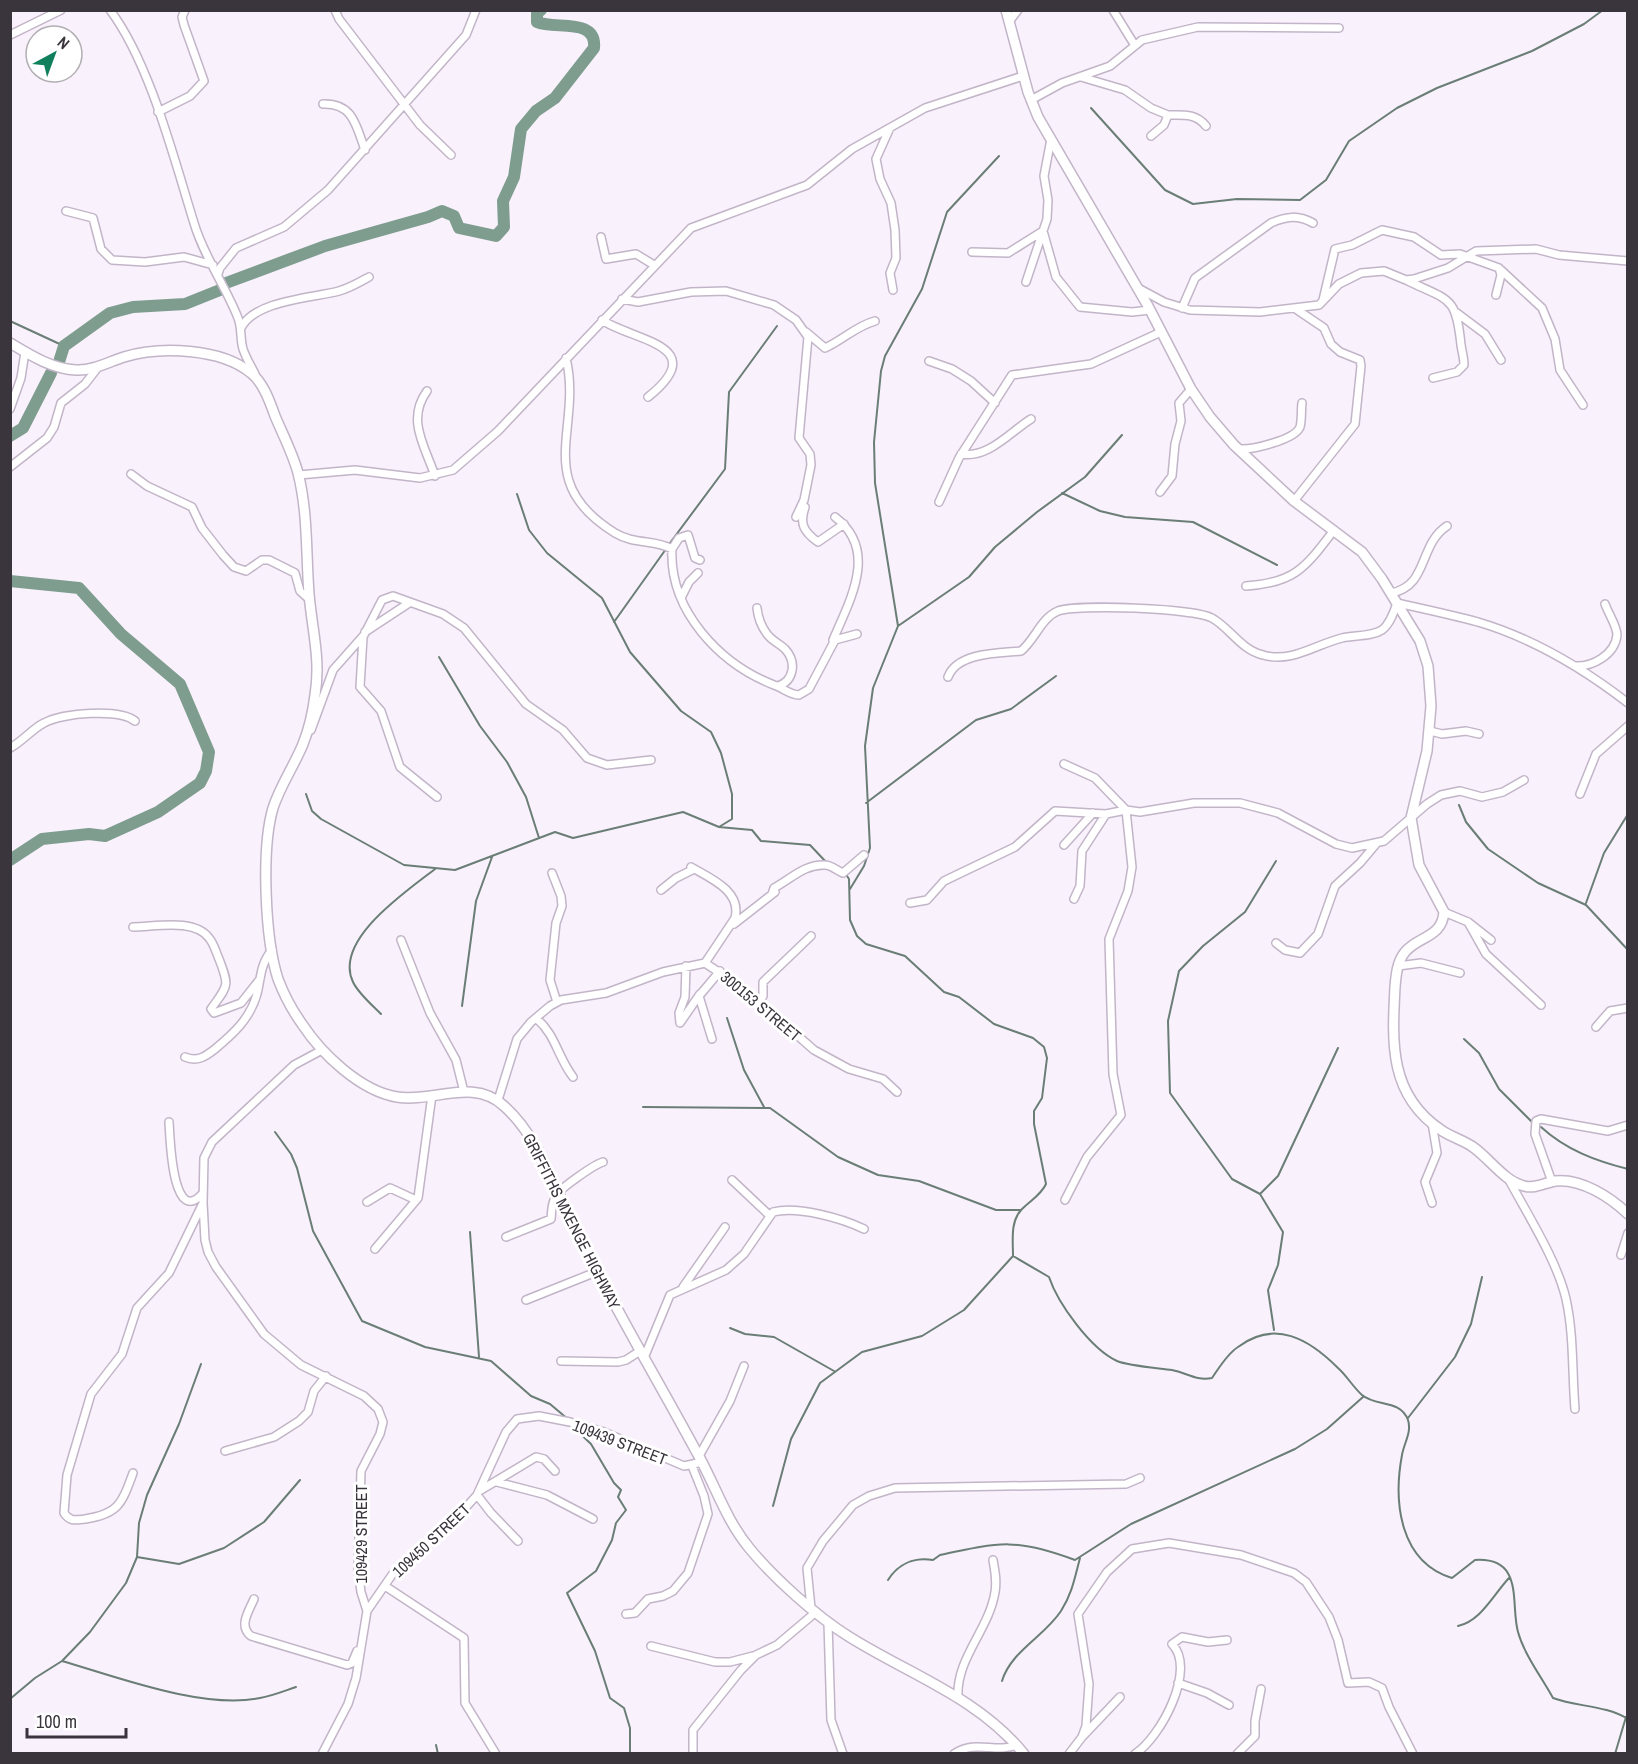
<svg xmlns="http://www.w3.org/2000/svg" width="1638" height="1764" font-family="'Archivo Narrow',sans-serif">
<style>
.lines{fill:none;stroke-linecap:round;stroke-linejoin:round}
.stream{stroke:#6a7e76;stroke-width:2}
.river{stroke:#7e9d8e;stroke-width:12}
.street-casing{stroke:#c2b5c8;stroke-width:10}
.secondary-casing{stroke:#c2b5c8;stroke-width:12}
.street{stroke:#fff;stroke-width:7}
.secondary{stroke:#fff;stroke-width:9}
.labels{text-anchor:middle;stroke-width:6;stroke-linejoin:round;paint-order:stroke}
.street-label{font-size:16px;fill:#3a353d;stroke:#fff}
</style>
<rect width="100%" height="100%" fill="#f9f1fc"/>
<g class="lines">
<!-- stream -->
<path class="stream" d="M1091,108L1165,190L1193,204L1237,199L1300,200L1326,180L1349,141L1397,108L1437,88L1532,51L1584,24L1603,10
M10,321L64,346
M1062,493L1100,511L1125,517L1193,522L1277,565
M517,494L529,530L547,553L602,598L630,652L681,711L711,732L721,753L732,794V819L719,827
M670,543L725,469L729,392L777,326
M614,622L666,549
M898,626L969,577L995,547L1037,512L1085,477L1122,435
M439,657L480,726L507,762L526,797L539,838
M306,794L312,811L321,819L404,865L455,870L555,832L573,838L683,812L719,827L752,830L761,841L810,845L827,863
M866,803L976,720L1011,709L1056,676
M1459,805L1466,822L1488,849L1538,883L1586,905L1628,950
M845,873L849,879L850,920L857,936L866,944L905,956L944,992L959,997L994,1024L1033,1038L1044,1047L1047,1058L1042,1098L1034,1111V1124L1046,1184C1041,1195 1031,1200 1022,1209C1010,1221 1013,1240 1013,1256L1049,1277C1058,1304 1091,1349 1117,1361C1129,1366 1158,1368 1172,1370C1187,1373 1196,1381 1212,1378C1219,1368 1227,1354 1238,1347C1275,1319 1309,1339 1338,1368C1347,1376 1353,1387 1362,1395C1376,1407 1400,1399 1408,1420C1412,1432 1404,1443 1402,1455C1393,1503 1400,1562 1452,1578L1475,1560C1525,1557 1510,1604 1518,1632C1524,1654 1542,1678 1553,1698C1577,1707 1605,1705 1628,1719
M850,889L864,866L870,848L865,746L873,688L898,626L875,483L874,442L881,371L885,356L922,289L947,212L999,156
M1586,903L1604,853L1628,814
M462,1006L476,901L492,857
M381,1014C372,1005 358,993 353,982C333,940 407,891 435,869
M727,1018L744,1070L764,1107
M1464,1039L1479,1053L1499,1089L1532,1122
M643,1107L770,1108L838,1157L878,1175L919,1181L996,1210H1020
M1541,1127C1566,1150 1596,1161 1628,1169
M275,1132L291,1154L297,1168L313,1231L362,1321L425,1347L491,1361L531,1396L550,1404L569,1420
M1261,1193L1278,1176L1338,1048
M470,1232L479,1357
M730,1328L745,1334L774,1337L834,1371
M1274,1330L1268,1290L1278,1265L1283,1232L1260,1194L1232,1179L1170,1093L1168,1021L1179,971L1203,946L1245,912L1276,861
M1408,1418L1455,1357L1471,1324L1482,1277
M571,1425L591,1444L614,1483L621,1490L618,1497L626,1510L616,1523L612,1540L596,1571L567,1593L595,1651L610,1698L624,1708L630,1728V1754
M773,1506L791,1439L820,1383L862,1352L922,1336L964,1310L1013,1256
M137,1557L179,1564L224,1548L264,1522L300,1480
M888,1580C898,1564 914,1557 933,1560L940,1555C1000,1542 1016,1538 1075,1560L1131,1524L1295,1449L1327,1429L1363,1397
M1458,1626C1481,1621 1493,1595 1509,1578
M62,1661C117,1677 204,1710 260,1698C272,1696 284,1691 296,1687
M1002,1681C1011,1651 1044,1637 1061,1611C1072,1594 1075,1577 1080,1558
M10,1699L35,1678L62,1661L90,1632L126,1583L137,1557L139,1523L147,1495L179,1424L201,1364
M436,1745L438,1754
M1615,1754L1626,1717"/>
<!-- river -->
<path class="river" d="M226,283L325,246L428,217L442,211L454,216L459,228L496,236L504,227L503,201L514,177L521,129L536,111L555,98L594,48C597,17 555,30 537,22V13L541,10
M59,362L64,346L110,313L133,307L185,304L220,290
M10,436L23,428L51,373
M10,581L79,588L121,634L180,684L209,752L206,771L200,783L158,812L105,836L89,834L42,839L10,860"/>
<defs>
<path id="street" d="M110,10C150,63 174,159 194,223C204,257 225,285 238,318C242,328 240,339 243,349C246,358 251,366 255,374
M335,10L339,19L420,125L451,155
M1113,10L1134,44
M1009,22L1018,10
M10,35L61,10
M1081,77L1125,90L1151,108L1168,115L1164,125L1151,136
M1031,100L1062,83L1110,66L1142,40L1198,27L1339,28
M323,104C353,103 356,125 365,150
M158,112L190,96L204,81L184,25L182,17L185,10
M1168,115C1183,115 1196,113 1206,126
M889,130L876,159L880,179L891,203L895,230L896,258L890,273L893,290
M66,211L93,218L101,249L112,260L145,262L184,257L213,265
M601,237L606,259L636,254L654,265
M972,252L1008,253L1043,231L1056,277L1080,307L1132,312L1150,310
M1501,270L1542,308L1555,339L1560,370L1583,405
M218,274L220,268L236,248L284,227L328,190L466,35L476,10
M1408,281C1450,301 1456,296 1461,345C1462,352 1464,358 1464,365L1457,372L1433,378
M1026,282L1047,219L1048,200L1044,176L1051,139
M1138,288L1164,302L1190,310L1260,312L1319,305L1339,284L1361,273L1384,271L1406,280L1414,279L1448,268L1476,251L1536,249L1559,255L1628,261
M622,299L638,302L691,292L726,291L774,305L796,320L808,337L799,438L810,454L811,465L804,500L796,517
M1323,300L1335,249L1352,245L1382,230L1414,237L1441,255L1460,254L1499,268L1501,275L1496,295
M1182,308L1195,278L1271,223C1287,216 1298,215 1313,223
M1457,313L1485,334L1501,360
M602,320C633,341 713,345 648,397
M241,328C255,300 313,298 339,291C350,288 360,282 369,277
M806,332L825,348C843,340 856,326 875,321
M566,358C583,429 531,481 615,533C635,545 655,539 672,549C669,611 720,664 774,685C783,688 790,695 799,695L809,689L835,640L857,634
M929,361L952,369L971,381L995,403
M427,391C406,420 425,446 435,476
M10,409L21,378L25,352
M1239,449C1251,450 1295,440 1300,427C1302,420 1301,410 1302,403
M961,454C988,459 1010,432 1031,419
M10,467L47,438L54,427L61,403L85,384L99,366
M131,474L147,486L192,507L202,528L223,555L234,567L246,571L262,560H269L295,573L300,591L310,600
M299,475L355,470L420,478L453,470L498,431L691,228L807,185L852,149L925,108L1023,76
M1160,492L1172,476L1175,444L1181,421L1179,403L1191,389
M1294,501L1355,424L1361,366L1360,360L1340,352L1331,344L1324,328L1296,309
M939,502L959,458L1012,375L1091,364L1161,332
M805,507C799,524 804,532 818,542L844,524
M672,549L679,538L688,535L695,558L700,560
M1246,586C1295,583 1306,567 1334,530
M1391,593C1429,586 1418,545 1447,526
M681,598L689,582L698,573
M757,608C758,618 761,626 767,634C772,641 779,643 785,649C797,662 794,681 778,686
M365,632L409,603
M363,637L360,687L381,711L400,767L437,797
M833,640C850,600 879,550 835,517
M1575,666C1592,667 1615,655 1617,635C1617,626 1608,613 1605,604
M948,677C957,652 1000,653 1021,651C1035,640 1041,618 1058,611C1077,604 1194,608 1212,618C1230,628 1241,650 1263,655C1292,663 1314,645 1342,638C1354,635 1371,637 1382,630C1390,624 1394,612 1397,603C1424,609 1452,615 1478,622C1532,638 1584,669 1628,703
M311,730L333,670L364,635L382,600L393,596L443,614L464,628L526,704L563,730L587,758L607,765L651,760
M1430,731L1442,734L1466,731L1479,734
M10,748C23,741 32,729 44,723C62,713 119,708 135,721
M1064,764L1095,778L1126,810
M1580,794L1596,754L1628,726
M1064,845L1093,813
M691,867C710,878 742,891 735,918L705,963
M552,873L561,896L562,906L556,923L550,980L557,1002
M661,890L676,878L694,869
M772,894L774,888C792,878 805,864 825,865C831,865 838,871 843,873L864,855
M1074,899L1080,886L1082,851L1106,814
M910,903L927,900L944,881L1015,847L1055,811L1106,814L1126,810
M1444,912L1468,922L1491,940
M1468,922L1486,954L1541,1005
M734,924L775,892
M133,927C155,927 194,918 209,938C214,944 216,952 219,959C230,987 228,985 211,1009L214,1013L241,1003L260,979
M401,940L430,1013L456,1060L464,1092
M1276,943L1285,950L1300,953L1318,934L1335,886L1360,863L1376,844
M686,966L685,997L679,1013L680,1023L700,994
M1398,966L1421,963L1460,973
M759,1002L763,996V982L811,936
M536,1018C556,1035 557,1056 573,1077
M1596,1027L1610,1011L1628,1008
M712,1039L699,996L720,971
M185,1057C197,1062 205,1057 215,1049C233,1034 250,1019 257,994C261,978 260,964 272,950
M498,1100L517,1039L531,1022L550,1006L561,1000L606,993L663,972L705,963L747,991L814,1050L849,1069L883,1079L897,1092
M169,1122C170,1136 172,1229 203,1193
M1432,1123L1437,1153L1425,1182L1432,1203
M1508,1178C1527,1214 1557,1260 1566,1299C1574,1335 1572,1373 1575,1409
M732,1180L768,1214
M1552,1182L1535,1134L1536,1121L1541,1119L1608,1131L1628,1125
M1065,1200L1087,1157L1121,1115L1113,1074L1109,939L1128,891L1132,867L1126,810L1140,812L1194,803H1240L1278,813L1336,844L1352,848L1384,841L1427,804L1441,795L1460,791L1482,797L1503,792L1524,780
M367,1202L390,1188L416,1200
M506,1237L551,1219C552,1210 551,1204 556,1196C559,1189 595,1164 603,1162
M375,1249L418,1198L432,1095
M1621,1255L1628,1233
M683,1287L725,1227
M526,1300L596,1272
M644,1358L670,1295L726,1270L744,1254L773,1212C798,1206 841,1218 864,1229
M561,1361L618,1362L626,1360L640,1351
M225,1451L274,1437L299,1421L308,1412L314,1391L326,1376
M699,1456L730,1401L744,1366
M133,1473C122,1503 119,1514 85,1519C76,1520 70,1522 64,1513L67,1475L91,1394L122,1354L137,1308L169,1273L202,1205
M497,1482L547,1495L593,1519
M481,1490L536,1457L544,1459L555,1471
M477,1495L491,1513L518,1541
M385,1586L464,1638L465,1703L496,1754
M254,1599C249,1611 238,1626 251,1636L347,1665L352,1663L357,1651
M811,1608L807,1568L823,1541L853,1505L869,1496L895,1488L1126,1484L1140,1478
M367,1611L394,1572L448,1527L477,1495L506,1432L517,1419L539,1416L570,1422L604,1432L684,1466L702,1462
M626,1614L635,1613L648,1599L663,1596L673,1591L688,1573L708,1514L704,1496L692,1466
M828,1623L831,1720L843,1754
M651,1646L715,1662H730L753,1656
M1178,1683L1207,1693L1229,1705
M958,1697C956,1658 989,1630 995,1592C997,1581 995,1571 993,1560
M1083,1736L1120,1697
M693,1751V1730L741,1670L756,1655L777,1645L816,1612
M322,1754L348,1704L356,1678L367,1611L361,1592L358,1569L361,1471L380,1434L383,1422L378,1409L364,1396L301,1365L264,1334L216,1267L208,1252L205,1240L203,1203L204,1158L212,1142L294,1065L322,1050
M954,1754C976,1739 995,1754 1017,1745
M1069,1754L1082,1737L1086,1726L1089,1684L1078,1614L1107,1572L1132,1549L1169,1543L1241,1555L1294,1573L1306,1582L1329,1617L1338,1640L1348,1683L1369,1682L1382,1688L1389,1707L1413,1754
M1135,1754C1161,1737 1197,1669 1172,1644L1182,1637L1208,1642L1227,1640
M1237,1754L1255,1736V1721L1261,1689"/>
<path id="secondary" d="M1006,10L1028,92L1038,117L1148,306L1191,389L1210,417L1234,445L1294,501L1362,552L1382,579L1420,641L1428,666L1431,706L1427,751L1411,818L1419,865L1444,912C1442,938 1418,936 1405,952C1397,962 1396,975 1395,987C1392,1043 1389,1095 1441,1130C1451,1137 1463,1140 1473,1147C1490,1159 1504,1181 1524,1186C1535,1189 1544,1183 1555,1181C1581,1178 1610,1197 1628,1214
M10,343C30,355 52,369 76,370C93,371 108,362 124,357C160,346 221,348 251,373C263,382 270,402 275,416C283,435 293,454 298,473C308,512 306,555 309,594C312,629 321,660 315,695C313,711 309,729 303,744C294,766 280,786 273,808C261,849 265,939 278,979C284,995 292,1010 302,1024C321,1053 360,1091 397,1097C433,1103 473,1077 504,1106C538,1136 555,1188 575,1228C612,1304 656,1377 696,1451C715,1484 725,1519 750,1549C774,1578 816,1616 848,1636C908,1674 978,1697 1024,1754"/>
</defs>
<!-- street casing -->
<use href="#street" class="street-casing"/>
<!-- secondary casing -->
<use href="#secondary" class="secondary-casing"/>
<!-- street -->
<use href="#street" class="street"/>
<!-- secondary -->
<use href="#secondary" class="secondary"/>
</g>
<g class="labels">
<!-- street labels -->
<g class="street-label">
<text transform="translate(761 1006) rotate(40)" y="6">300153 STREET</text>
<text transform="translate(572 1221) rotate(63)" y="6">GRIFFITHS MXENGE HIGHWAY</text>
<text transform="translate(620 1442) rotate(21)" y="6">109439 STREET</text>
<text transform="translate(361 1534) rotate(-90)" y="6">109429 STREET</text>
<text transform="translate(431 1540) rotate(-43)" y="6">109450 STREET</text>
</g>
</g>
<!-- border -->
<rect width="1638" height="1764" fill="none" stroke="#3a353d" stroke-width="24"/>
<!-- north arrow -->
<g transform="translate(54 54) rotate(41)"><circle r="28" fill="#ffffff" stroke="#b0aeb1" stroke-width="1.5"/>
<path d="M0-4.5L10 22L0 15L-10 22Z" fill="#107f5c"/>
<text y="-9" font-size="16" font-weight="bold" text-anchor="middle" fill="#3a353d">N</text>
</g>
<!-- scale -->
<path d="M27 1728v9h99v-9" fill="none" stroke="#3a353d" stroke-width="3"/>
<text x="36" y="1728" font-size="18" fill="#3a353d" stroke="#ffffff" stroke-width="4.5" paint-order="stroke">100 m</text>
</svg>
